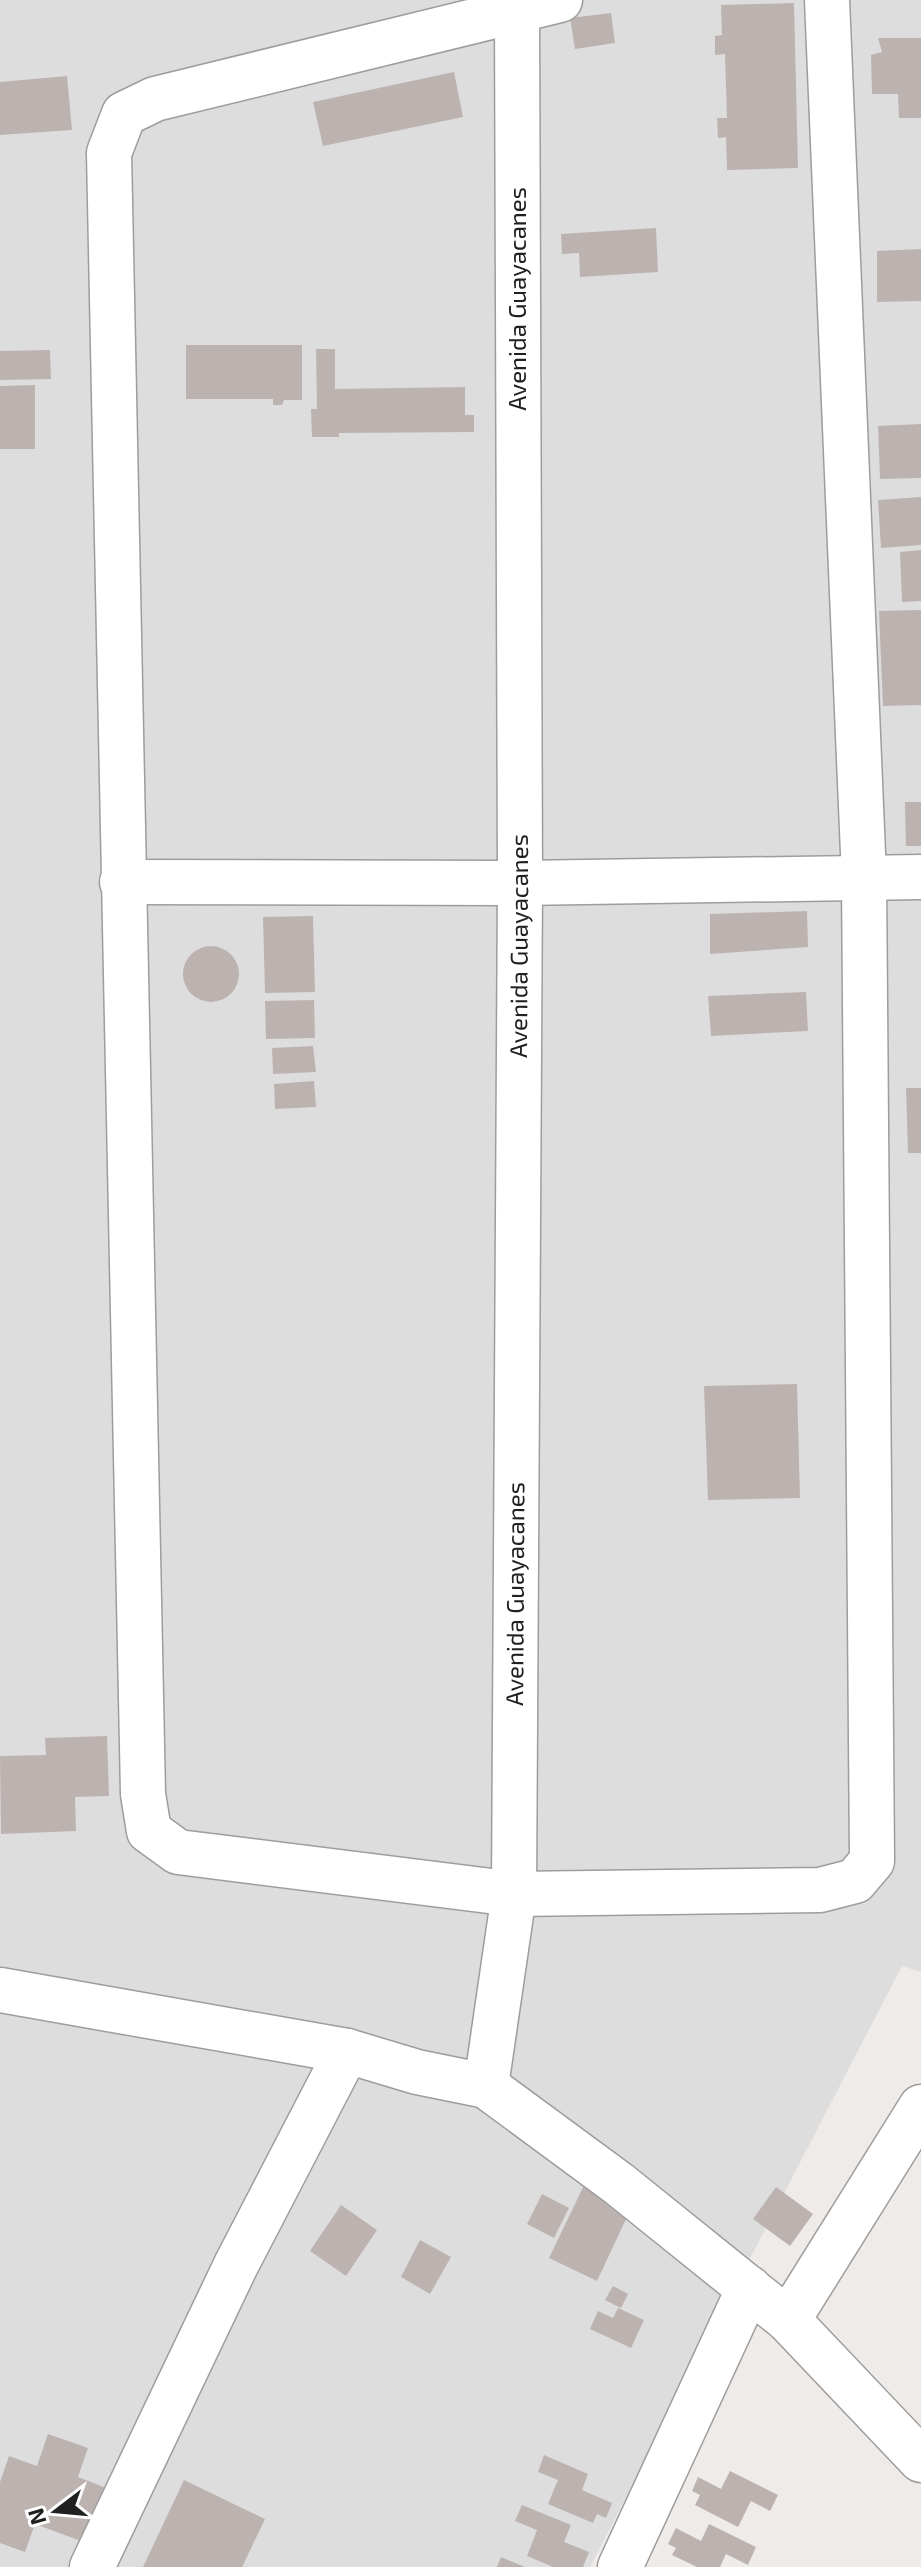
<svg xmlns="http://www.w3.org/2000/svg" width="921" height="2567" font-family="'Exo 2',sans-serif">
<style>
.residential{fill:#dedddd}
.building{fill:#bcb3b1}
.lines{fill:none;stroke-linecap:round;stroke-linejoin:round}
.minor-casing{stroke:#9d9d9d;stroke-width:47}
.minor{stroke:#fff;stroke-width:44}
.labels{text-anchor:middle;stroke-width:6;stroke-linejoin:round;paint-order:stroke}
.street-label{font-size:24px;fill:#202020;stroke:#fff}
</style>
<rect width="100%" height="100%" fill="#efebe8"/>
<!-- residential -->
<path class="residential" d="M0,0H921V1972L902,1966L590,2567H0Z"/>
<!-- building -->
<path class="building" d="M794,3L798,168L727,170L726,137L718,138L717,118H727L725,54L715,55V36L722,35L721,5Z
M611,13L615,43L575,49L570,18Z
M878,38H921V118H899L898,94H872L871,55L882,52Z
M454,72L463,117L323,146L313,102Z
M67,76L72,130L0,135V82Z
M656,228L658,272L580,277L579,253L562,254L561,234Z
M921,249V301L877,302V251Z
M186,345H302V400H284L282,405H273V399H186Z
M316,349H335V389L465,387V415H474V432L339,433V437H312L311,409H317Z
M50,350L51,379L0,380V351Z
M35,385V449H0V386Z
M921,424V478L880,479L878,426Z
M921,497V545L881,548L878,500Z
M921,550V601L902,602L900,552Z
M921,610V705L883,706L879,611Z
M905,802H921V846H906Z
M807,911L808,947L710,954V914Z
M313,916L315,992L265,993L263,917Z
M183 974a28 28 0 1 1 56 0a28 28 0 1 1-56 0Z
M806,992L808,1031L711,1036L708,996Z
M314,1000L315,1038L266,1039L265,1001Z
M313,1046L316,1072L273,1074L272,1048Z
M314,1081L316,1107L275,1109L274,1084Z
M906,1088H921V1153H908Z
M797,1384L800,1498L708,1500L704,1386Z
M107,1736L109,1796L75,1797L76,1831L1,1834L0,1756L46,1755L45,1738Z
M587,2179L634,2202L597,2281L549,2258Z
M776,2187L813,2214L790,2246L753,2219Z
M542,2194L569,2208L554,2238L527,2224Z
M341,2205L377,2230L346,2276L310,2251Z
M420,2240L451,2257L430,2294L401,2277Z
M613,2286L628,2294L621,2308L605,2300Z
M618,2308L644,2320L631,2348L590,2329L598,2311L613,2318Z
M48,2434L88,2448L78,2477L109,2489L89,2544L35,2524L25,2552L0,2543V2482L9,2456L37,2466Z
M544,2455L588,2474L582,2490L612,2503L606,2518L597,2514L593,2523L548,2504L558,2480L538,2472Z
M730,2471L778,2495L770,2511L751,2501L738,2527L695,2505L700,2495L692,2491L698,2477L721,2489Z
M184,2480L265,2519L242,2567H143Z
M522,2505L571,2525L564,2542L589,2552L583,2567H553L527,2556L537,2530L515,2521Z
M709,2524L756,2547L748,2565L726,2554L720,2567H697L672,2555L676,2548L668,2544L676,2528L701,2541Z
M501,2557L525,2567H497Z"/>
<g class="lines">
<defs>
<g id="minor">
<path d="M560,0L155,99L124,114L109,153L143,1794L149,1831L178,1852L514,1894L820,1890L855,1881L872,1861L864,877L827,0"/>
<path d="M122,882L520,883L921,877"/>
<path d="M0,1990L347,2051L417,2072L486,2086L619,2184L788,2320L921,2460"/>
<path id="s1" d="M486,2086L514,1894L520,883L517,11L512,0"/>
<path d="M788,2320L921,2107"/>
<path d="M92,2567L236,2265L347,2051"/>
<path d="M620,2567L749,2288"/>
</g>
</defs>
<!-- minor casing -->
<use href="#minor" class="minor-casing"/>
<!-- minor -->
<use href="#minor" class="minor"/>
</g>
<g class="labels">
<!-- street labels -->
<g class="street-label">
<text transform="translate(518 299) rotate(-90)" y="8">Avenida Guayacanes</text>
<text dy="8" stroke="none"><textPath href="#s1" startOffset="1142">Avenida Guayacanes</textPath></text>
<text dy="8" stroke="none"><textPath href="#s1" startOffset="494">Avenida Guayacanes</textPath></text>
</g>
</g>
<!-- north arrow -->
<g transform="translate(56 2511) rotate(254)" stroke="#ffffff" stroke-width="6" paint-order="stroke">
<path d="M0-6L14 30L0 20L-14 30Z" fill="#202020"/>
<text y="-12" font-size="22" font-weight="bold" text-anchor="middle" fill="#202020">N</text>
</g>
</svg>
